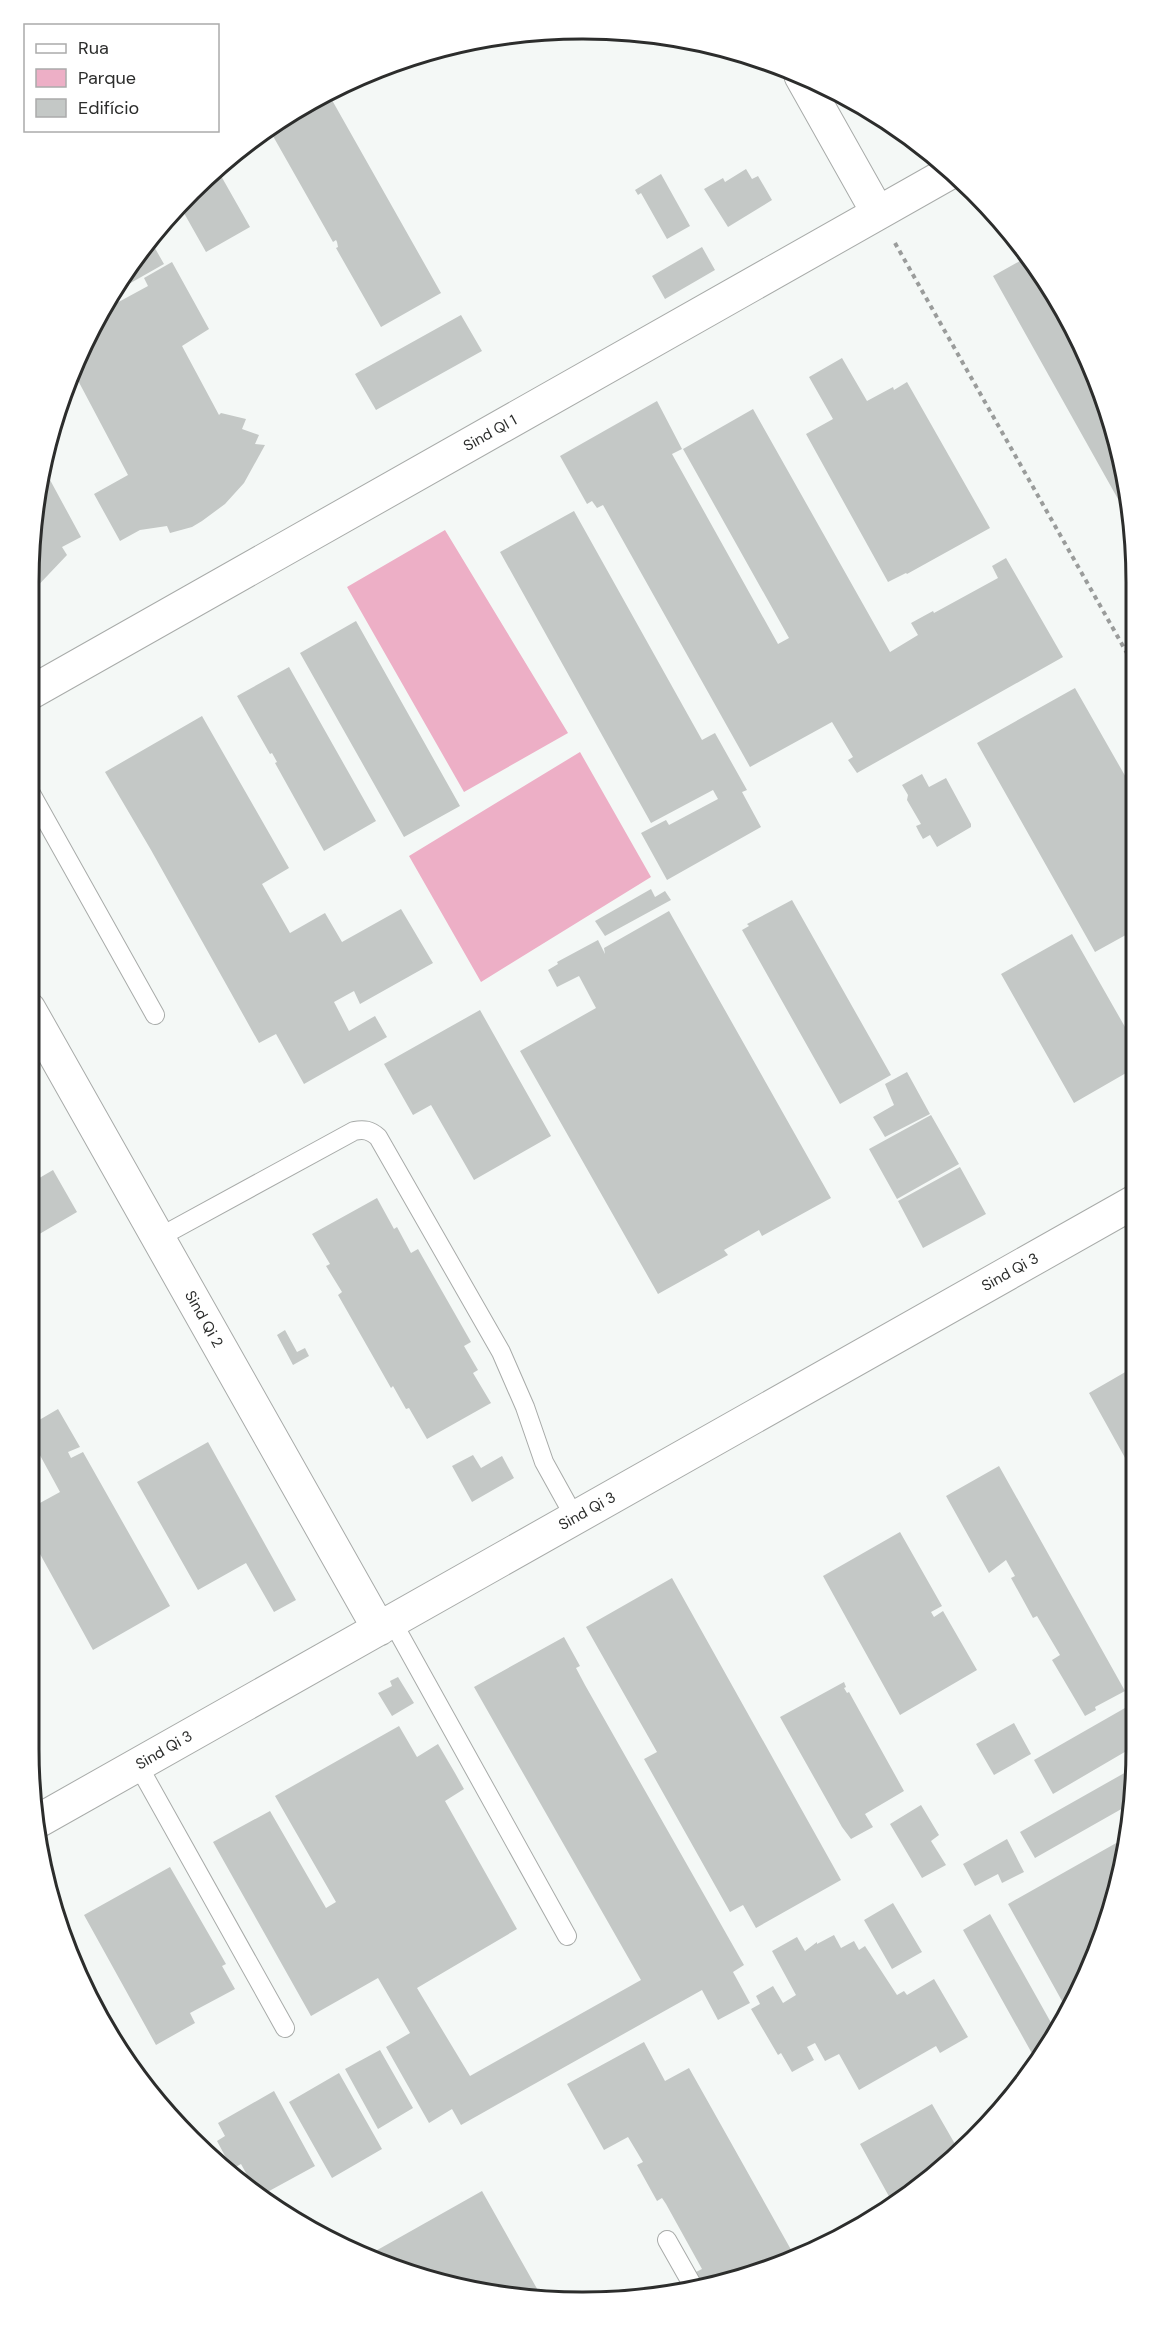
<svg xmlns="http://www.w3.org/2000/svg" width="1165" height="2331" font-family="'DM Sans',sans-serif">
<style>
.green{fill:#edafc6}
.building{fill:#c4c8c6}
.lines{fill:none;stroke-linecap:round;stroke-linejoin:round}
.lane-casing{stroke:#a8aba9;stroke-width:20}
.street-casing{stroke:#a8aba9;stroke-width:35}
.path{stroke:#9a9c9b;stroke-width:4;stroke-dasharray:4.5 4.5;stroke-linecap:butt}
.lane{stroke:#fff;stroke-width:18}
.street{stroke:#fff;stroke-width:33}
.labels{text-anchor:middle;stroke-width:4.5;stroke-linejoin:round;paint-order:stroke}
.street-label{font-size:15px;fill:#2c2d2c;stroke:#fff}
.rim{fill:none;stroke:#2c2d2c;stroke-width:3}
</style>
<rect width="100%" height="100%" fill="#f4f8f6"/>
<!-- green -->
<path class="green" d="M445,530L568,733L464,792L347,587Z
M580,752L651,877L481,982L409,856Z"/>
<!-- building -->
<path class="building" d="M328,93L441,293L381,327L336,248L338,247L337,242L336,240L333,242L269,129L305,103Z
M216,167L250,227L206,252L180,206Z
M746,169L752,179L758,176L772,200L728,227L704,189L723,178L725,182Z
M661,174L690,226L667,239L641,193L638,195L635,190Z
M152,243L164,264L113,293L140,249Z
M702,247L715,270L665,299L652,276Z
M1029,256L1094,371L1132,510V524L993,276Z
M172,262L209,329L182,346L219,415L221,413L246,419L242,429L259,435L255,444L265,445L244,483L225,504L202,521L192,527L170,533L167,526L140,530L120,541L94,494L128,475L73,371L85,338L102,311L148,286L144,278Z
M461,315L482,351L376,410L355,374Z
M842,358L867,401L893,387L894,390L907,382L990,528L907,574L906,573L888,582L806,434L833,419L809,377Z
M657,401L682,449L672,454L778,644L789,638L683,449L753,409L890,652L918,635L911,623L933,611L934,613L998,578L992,566L1006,558L1063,657L857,773L848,760L853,757L832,722L750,767L603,505L597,508L592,501L587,504L560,456Z
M43,467L81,537L62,547L67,555L30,594V547Z
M574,511L702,740L715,733L747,790L742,792L761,827L667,880L641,833L666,820L669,825L718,799L713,790L651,823L500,552Z
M356,621L460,806L404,837L300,653Z
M289,667L376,821L324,851L275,763L277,762L272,753L270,754L237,696Z
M1075,688L1132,788L1133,931L1095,952L977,743Z
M202,716L289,868L262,884L290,933L325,913L342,942L401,909L433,963L360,1004L354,991L334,1002L349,1031L375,1016L387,1037L304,1084L276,1034L259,1043L151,850L105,772Z
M922,774L929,787L946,778L971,824V827L937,847L930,835L923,839L919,832L916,826L921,824L907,800L908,795L902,785Z
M651,889L655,897L665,891L671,900L605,936L595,921Z
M792,900L891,1075L840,1104L742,930L749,926L747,924Z
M669,911L831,1198L762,1236L759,1230L724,1250L728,1255L658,1294L520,1051L596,1008L579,976L557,987L548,970L558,964L557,962L598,940L605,954L604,948Z
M1072,934L1133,1041V1069L1074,1103L1001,974Z
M480,1010L551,1136L474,1180L431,1105L413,1115L384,1064Z
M907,1072L930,1114L885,1137L873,1117L894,1105L885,1084Z
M931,1115L959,1164L897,1199L869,1149Z
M960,1167L986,1214L923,1248L898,1201Z
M53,1170L77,1212L36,1236L29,1224V1205L31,1204L29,1184Z
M377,1198L394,1229L397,1227L411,1253L418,1249L471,1342L464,1346L478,1370L473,1373L491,1403L427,1439L409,1408L406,1409L393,1386L391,1388L338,1295L342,1292L326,1266L330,1264L312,1234Z
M285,1330L297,1352L305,1348L309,1356L293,1365L277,1335Z
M1134,1367V1474L1089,1393Z
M58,1409L80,1447L68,1452L71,1458L83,1452L170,1606L93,1650L29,1534V1509L60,1492L29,1435V1426Z
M208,1442L296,1600L274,1612L246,1563L198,1590L137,1482Z
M473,1455L481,1468L502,1456L514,1478L472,1502L452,1466Z
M999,1466L1125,1691L1095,1707L1096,1710L1085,1716L1052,1660L1060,1655L1037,1616L1033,1618L1011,1578L1015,1576L1006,1560L989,1573L946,1496Z
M900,1532L942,1606L931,1612L934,1617L943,1611L977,1670L900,1715L823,1576Z
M672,1578L841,1880L756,1928L743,1905L730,1912L644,1759L657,1752L586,1627Z
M564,1637L580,1666L576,1668L585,1685L744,1965L733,1972L750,2003L718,2020L702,1990L461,2125L452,2109L429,2123L386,2047L410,2033L378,1978L311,2016L213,1842L270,1811L326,1908L336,1902L275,1796L399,1726L417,1757L438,1744L455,1773L464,1789L445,1801L517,1929L417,1988L470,2076L641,1980L474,1687Z
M398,1677L414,1703L392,1716L378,1693L392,1686L390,1681Z
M844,1682L846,1687L844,1688L847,1693L849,1692L904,1791L865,1814L873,1827L851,1839L842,1827L780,1717Z
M1132,1704L1135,1709V1746L1053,1794L1034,1760Z
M1014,1723L1031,1754L994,1775L976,1744Z
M1135,1767L1132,1803L1035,1858L1020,1832Z
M921,1805L939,1835L931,1841L946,1865L922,1878L890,1824Z
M1007,1839L1024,1872L1002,1883L998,1874L975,1886L963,1864Z
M1118,1842L1124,1853L1118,1892L1080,1993L1067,2010L1008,1904Z
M170,1867L226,1964L222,1966L235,1989L190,2013L195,2023L156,2045L84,1915Z
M893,1903L922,1952L892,1969L864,1920Z
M990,1914L1054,2028L1034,2057L963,1930Z
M834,1935L841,1948L854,1941L859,1950L865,1946L897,1995L904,1991L907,1995L934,1979L968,2037L940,2053L936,2046L859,2090L839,2054L825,2061L815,2043L807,2047L814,2060L792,2072L781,2053L778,2055L751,2009L760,2004L756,1996L773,1986L783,2003L796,1995L772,1951L797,1937L805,1951L817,1942V1944Z
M644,2042L665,2081L689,2068L794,2255L700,2284L694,2273L702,2269L666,2204L662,2198L657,2201L637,2165L643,2162L628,2137L604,2150L567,2084Z
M380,2050L413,2108L378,2129L345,2069Z
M339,2073L382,2149L332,2178L289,2102Z
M274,2091L315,2166L260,2196L257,2193L241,2164L232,2169L217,2141L225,2136L218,2123Z
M932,2104L959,2151L891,2200L860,2144Z
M482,2191L540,2294L474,2292L372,2253Z"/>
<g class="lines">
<defs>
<path id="lane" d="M29,790L155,1015
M158,1238L354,1131C364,1129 370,1130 378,1137L501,1352L525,1407L544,1462L575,1518
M392,1621L567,1936
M138,1765L285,2028
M667,2240L693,2286"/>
<path id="street" d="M801,76L878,213
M30,693L949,173
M29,1009L379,1629
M40,1820L1134,1202"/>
</defs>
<!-- lane casing -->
<use href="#lane" class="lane-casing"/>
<!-- street casing -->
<use href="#street" class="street-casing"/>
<!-- path -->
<path class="path" d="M895,243L1132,662"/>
<!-- lane -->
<use href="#lane" class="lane"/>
<!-- street -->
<use href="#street" class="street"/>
</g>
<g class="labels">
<!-- street labels -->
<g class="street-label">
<text transform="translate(490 433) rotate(-29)" y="5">Sind QI 1</text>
<text transform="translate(1010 1272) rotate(-29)" y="5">Sind Qi 3</text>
<text transform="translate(204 1319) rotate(61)" y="5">Sind Qi 2</text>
<text transform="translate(587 1511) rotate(-29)" y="5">Sind Qi 3</text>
<text transform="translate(164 1750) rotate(-30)" y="5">Sind Qi 3</text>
</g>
</g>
<!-- crop -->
<path d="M0 0H1165V2331H0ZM582 39H583A543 543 0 0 1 1126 582V1749A543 543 0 0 1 583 2292H582A543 543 0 0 1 39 1749V582A543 543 0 0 1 582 39Z" fill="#fff" fill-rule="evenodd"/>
<path class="rim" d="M582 39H583A543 543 0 0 1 1126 582V1749A543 543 0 0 1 583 2292H582A543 543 0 0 1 39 1749V582A543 543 0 0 1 582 39Z"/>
<!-- legend -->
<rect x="24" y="24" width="195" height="108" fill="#ffffff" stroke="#ababab" stroke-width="1.5"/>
<rect x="36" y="44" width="30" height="9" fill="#ffffff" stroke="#ababab" stroke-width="1.5"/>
<text x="78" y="54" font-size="18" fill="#2c2d2c">Rua</text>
<rect x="36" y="69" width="30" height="18" fill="#edafc6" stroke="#ababab" stroke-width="1.5"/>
<text x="78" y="84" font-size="18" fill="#2c2d2c">Parque</text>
<rect x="36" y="99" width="30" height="18" fill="#c4c8c6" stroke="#ababab" stroke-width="1.5"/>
<text x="78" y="114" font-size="18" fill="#2c2d2c">Edifício</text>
</svg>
